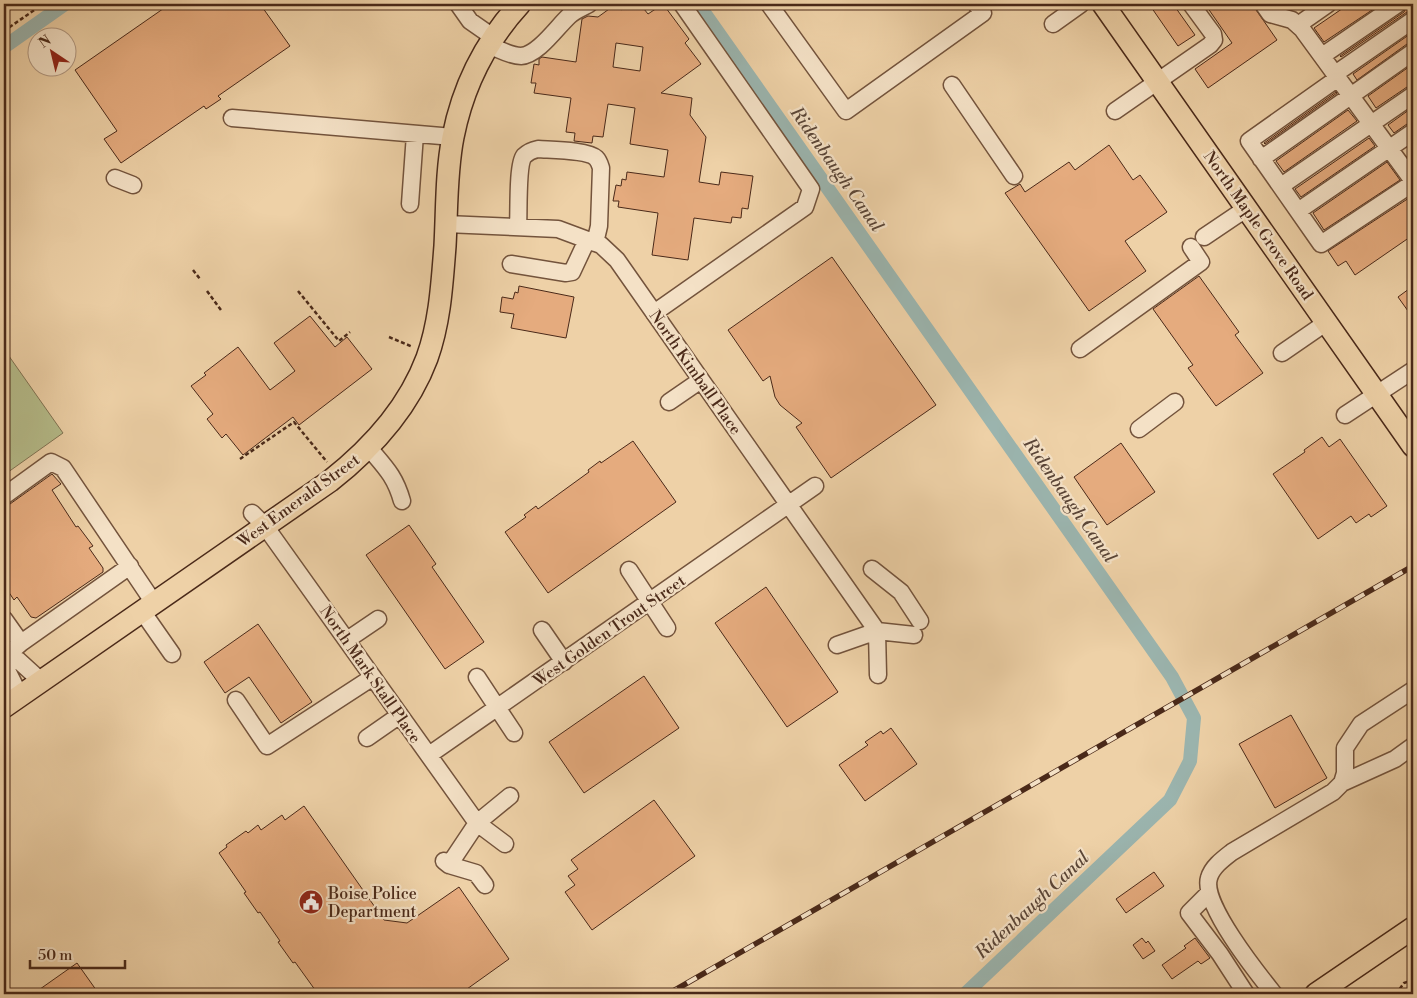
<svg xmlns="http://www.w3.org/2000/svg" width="1417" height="998" font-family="'Libre Bodoni',serif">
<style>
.green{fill:#b5bc8a;stroke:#807252}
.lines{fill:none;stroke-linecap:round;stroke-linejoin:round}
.canal{stroke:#9bb5af;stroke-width:14}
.building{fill:#e5ab7e;stroke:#4a2919;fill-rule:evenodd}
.minor-casing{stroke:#73533c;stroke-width:19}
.major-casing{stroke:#4a2919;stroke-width:24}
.path{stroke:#4a2919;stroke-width:2.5;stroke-dasharray:4 2.5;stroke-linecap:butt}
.minor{stroke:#f4e1c6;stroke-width:16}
.major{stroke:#eed1a7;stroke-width:21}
.rail-casing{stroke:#4a2919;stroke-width:5.5}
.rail{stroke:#f4e1c6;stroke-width:4;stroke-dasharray:11;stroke-linecap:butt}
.labels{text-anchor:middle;stroke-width:4.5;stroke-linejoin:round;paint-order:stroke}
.street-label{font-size:16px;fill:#4a2919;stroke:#f4e1c6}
.poi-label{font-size:16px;fill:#4a2919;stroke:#f4e1c6;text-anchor:start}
.water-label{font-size:18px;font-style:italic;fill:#5a4537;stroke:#f4e1c6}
</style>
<rect width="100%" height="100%" fill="#eed1a7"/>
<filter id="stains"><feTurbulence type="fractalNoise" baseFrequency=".004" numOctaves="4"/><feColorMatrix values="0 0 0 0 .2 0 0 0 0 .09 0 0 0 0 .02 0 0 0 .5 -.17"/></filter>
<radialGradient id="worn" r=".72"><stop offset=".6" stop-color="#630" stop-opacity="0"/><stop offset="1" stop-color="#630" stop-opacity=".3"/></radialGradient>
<!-- green -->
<path class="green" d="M4,349L63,433L4,475Z"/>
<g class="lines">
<!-- canal -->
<path class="canal" d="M698,4L1172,677L1194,718L1190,761L1170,800L965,994
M4,47L65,4"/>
</g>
<!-- building -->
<path class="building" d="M170,4H260L290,46L218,96L221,99L206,109L204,106L121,163L104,139L117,131L75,70Z
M616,4L621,10L629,4H640L648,14L663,4L689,39L685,43L701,64L661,93L692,98L690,115L706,137L699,182L719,185L721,172L753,176L748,209L742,208L741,218L732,217L731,223L694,218L688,260L652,255L658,213L618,207L619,201H613L616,185L621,186L622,179L626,180L627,172L664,177L668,150L630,144L635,108L608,104L603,137L593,136L592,143L574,141L575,133L566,132L571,98L534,93L536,83H531L534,64L539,65V59L542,57L576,62L582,19L588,16L598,17ZM616,43L643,47L640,71L613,67Z
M1149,4H1173L1195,35L1178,46Z
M1205,4H1252L1277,40L1208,88L1195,69L1232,43Z
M1349,4H1381L1324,42L1314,28Z
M1408,4H1413V10L1407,12L1341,57L1340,56L1404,12Z
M1413,32V42L1407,44L1357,80L1353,74Z
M1413,64V85L1407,87L1376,108L1368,96Z
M1336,92L1337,93L1265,144L1264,143Z
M1413,107V122L1407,124L1394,133L1388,125Z
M1348,110L1357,121L1284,172L1276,161Z
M1369,138L1375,146L1301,197L1295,189Z
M1109,145L1133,180L1140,175L1167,212L1125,241L1146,271L1089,311L1005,193L1020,184L1025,192L1069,162L1075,170Z
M1387,162L1400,180L1324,230L1313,213Z
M1412,196L1413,198V235L1355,275L1346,261L1338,266L1328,251Z
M832,257L936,405L831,478L796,427L802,423L780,405L775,397L770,376L763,381L728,330Z
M1199,276L1239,332L1235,335L1263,373L1216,406L1188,368L1193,365L1153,309Z
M519,286L574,297L566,338L511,328L514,314L500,312L502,297L513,299L515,292L518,293Z
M1413,286V318L1398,297Z
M310,316L335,347L347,337L372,369L299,425L293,417L243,455L226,434L222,438L207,419L213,414L191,386L206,375L204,373L238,347L270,390L295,371L274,343Z
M1322,437L1329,447L1340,439L1387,506L1371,517L1369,514L1356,523L1351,516L1318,539L1273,474L1305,452L1304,450Z
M633,441L676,502L548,593L505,532L526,517L524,515L536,506L538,509L589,472L588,470L600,461L601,463Z
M1121,443L1155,492L1107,525L1074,477Z
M52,474L61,484L52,490L76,527L78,526L93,546L89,548L103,568V572L36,618L31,617L17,597L14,600L4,585V506L10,504Z
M409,525L436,564L432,567L484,642L445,669L366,555Z
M766,587L838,692L787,727L715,623Z
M258,624L312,702L281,723L249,677L225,693L204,662Z
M644,676L679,728L584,793L549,742Z
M1291,715L1327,778L1275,808L1239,744Z
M891,728L917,764L865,801L839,765L868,745L865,742L881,731L883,734Z
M654,800L695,856L592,930L565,892L575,885L568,876L578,869L571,860Z
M304,806L384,920L407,923L459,887L509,959L460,994H318L295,962L293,963L278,942L280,941L260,912L258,913L244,893L246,892L219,853L227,847L226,845L246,831L248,833L258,825L261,830L282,815L285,820Z
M1154,872L1164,886L1126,913L1116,899Z
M1142,938L1146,943L1148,941L1155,951L1143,959L1133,945Z
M1195,938L1210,958L1201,964L1198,961L1172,979L1162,965L1186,948L1184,946Z
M77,963L99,994H33Z"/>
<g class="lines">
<defs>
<path id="minor" d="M458,4L470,21L493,37
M769,4L846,111L983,13L976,4
M1263,4L1270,14L1292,20L1302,29L1413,181
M1053,24L1081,4
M1298,25L1328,4
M488,45C499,49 510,56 521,56C538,55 557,27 569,16C574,11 582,8 589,4
M1322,56L1398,4
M1335,74L1413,20
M1338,78L1249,141L1321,244L1413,183
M952,85L1014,176
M1115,111L1210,45L1214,40L1213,34L1191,4
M232,118L453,137
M1261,159L1413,52
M115,178L133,185
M1281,186L1413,95
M410,204L415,134
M1298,211L1413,132
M446,224L558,229L601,245L617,260L877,631L837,645
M518,227C519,214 517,165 524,156C528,152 533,150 538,149C550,150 588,150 596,158C599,161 600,165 601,168L599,226L595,243
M1204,237L1247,208
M511,264L566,273L572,272L587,240
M654,313L805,207L811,189L682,4
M1080,349L1201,262L1191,247
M1282,353L1327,322
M669,402L701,380
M1345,415L1412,371
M1139,429L1175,402
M369,448C385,467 395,476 402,501
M4,496L51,462L63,468L154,603
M252,513L265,526L477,823L449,865
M872,569L901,592L920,621
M629,570L667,628
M142,611L172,654
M4,619L21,643L6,656V668L20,696
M542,630L564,662
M347,640L378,619
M21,643L130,566
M6,656L18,660L41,681
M878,675L877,631L914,635
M477,677L514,733
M236,700L267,746L373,677
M367,738L400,715
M429,755L815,486
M1342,783L1395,759L1413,746
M505,844L477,823L510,796
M444,861L449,865L476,873L485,885
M1209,893L1189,913L1220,954L1246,994
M1274,994C1258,974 1201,903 1209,878C1212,867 1223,859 1232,852L1333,792L1342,783L1345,773V748L1361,724L1413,690"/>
<path id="major" d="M1103,4L1413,446
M4,707L330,481C372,448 408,409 427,358C440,322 442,284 445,246C447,210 446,172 453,137C463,86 486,41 520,4
M1316,994L1413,928"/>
</defs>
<!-- minor casing -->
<use href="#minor" class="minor-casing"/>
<!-- major casing -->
<use href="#major" class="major-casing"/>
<!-- path -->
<path class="path" d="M4,31L43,4
M193,270L200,279
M207,291L221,310
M298,291L339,341L350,332
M389,337L413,347
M240,459L294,422L327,462
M1396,994L1404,983L1413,980"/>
<!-- minor -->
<use href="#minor" class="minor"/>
<!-- major -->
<use href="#major" class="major"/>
<defs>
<path id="rail" d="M668,994L1413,566"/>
</defs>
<!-- rail casing -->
<use href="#rail" class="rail-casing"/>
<!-- rail -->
<use href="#rail" class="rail"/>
</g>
<!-- icons -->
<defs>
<symbol id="civic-disc" viewBox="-11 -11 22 22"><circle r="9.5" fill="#8f2418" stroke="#f4e1c6"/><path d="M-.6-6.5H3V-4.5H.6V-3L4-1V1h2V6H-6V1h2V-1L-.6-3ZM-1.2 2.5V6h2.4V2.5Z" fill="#fff"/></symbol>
</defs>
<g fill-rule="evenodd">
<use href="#civic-disc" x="297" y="888" width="28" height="28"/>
</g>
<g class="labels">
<!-- street labels -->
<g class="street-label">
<text transform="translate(1259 225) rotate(55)" y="6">North Maple Grove Road</text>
<text transform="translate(696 372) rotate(55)" y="6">North Kimball Place</text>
<text transform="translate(298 500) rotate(-36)" y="6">West Emerald Street</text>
<text transform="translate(609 630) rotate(-35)" y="6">West Golden Trout Street</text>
<text transform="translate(371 674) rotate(55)" y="6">North Mark Stall Place</text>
</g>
<!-- poi labels -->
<g class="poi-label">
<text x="328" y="899">Boise Police<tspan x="328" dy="18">Department</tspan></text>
</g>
<!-- water labels -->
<g class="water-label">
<text transform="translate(837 169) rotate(55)" y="6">Ridenbaugh Canal</text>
<text transform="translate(1070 500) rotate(55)" y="6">Ridenbaugh Canal</text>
<text transform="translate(1032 905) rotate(-43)" y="6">Ridenbaugh Canal</text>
</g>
</g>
<!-- margin -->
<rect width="1417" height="998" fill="none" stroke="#eed1a7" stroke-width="20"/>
<rect x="5" y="5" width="1407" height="988" fill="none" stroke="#4a2919" stroke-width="2.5"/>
<rect x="10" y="10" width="1397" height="978" fill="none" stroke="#4a2919"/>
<!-- north arrow -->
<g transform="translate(52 52) rotate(325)"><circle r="24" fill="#f4e1c6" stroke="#b09781"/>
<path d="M0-4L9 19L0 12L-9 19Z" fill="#8f2418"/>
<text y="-8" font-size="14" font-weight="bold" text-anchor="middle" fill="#4a2919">N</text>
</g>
<!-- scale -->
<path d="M30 960v8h95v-8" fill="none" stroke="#4a2919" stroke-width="2.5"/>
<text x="38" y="960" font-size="15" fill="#4a2919" stroke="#f4e1c6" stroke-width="4" paint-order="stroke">50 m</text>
<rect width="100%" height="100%" filter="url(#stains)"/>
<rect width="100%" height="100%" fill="url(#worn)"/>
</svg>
